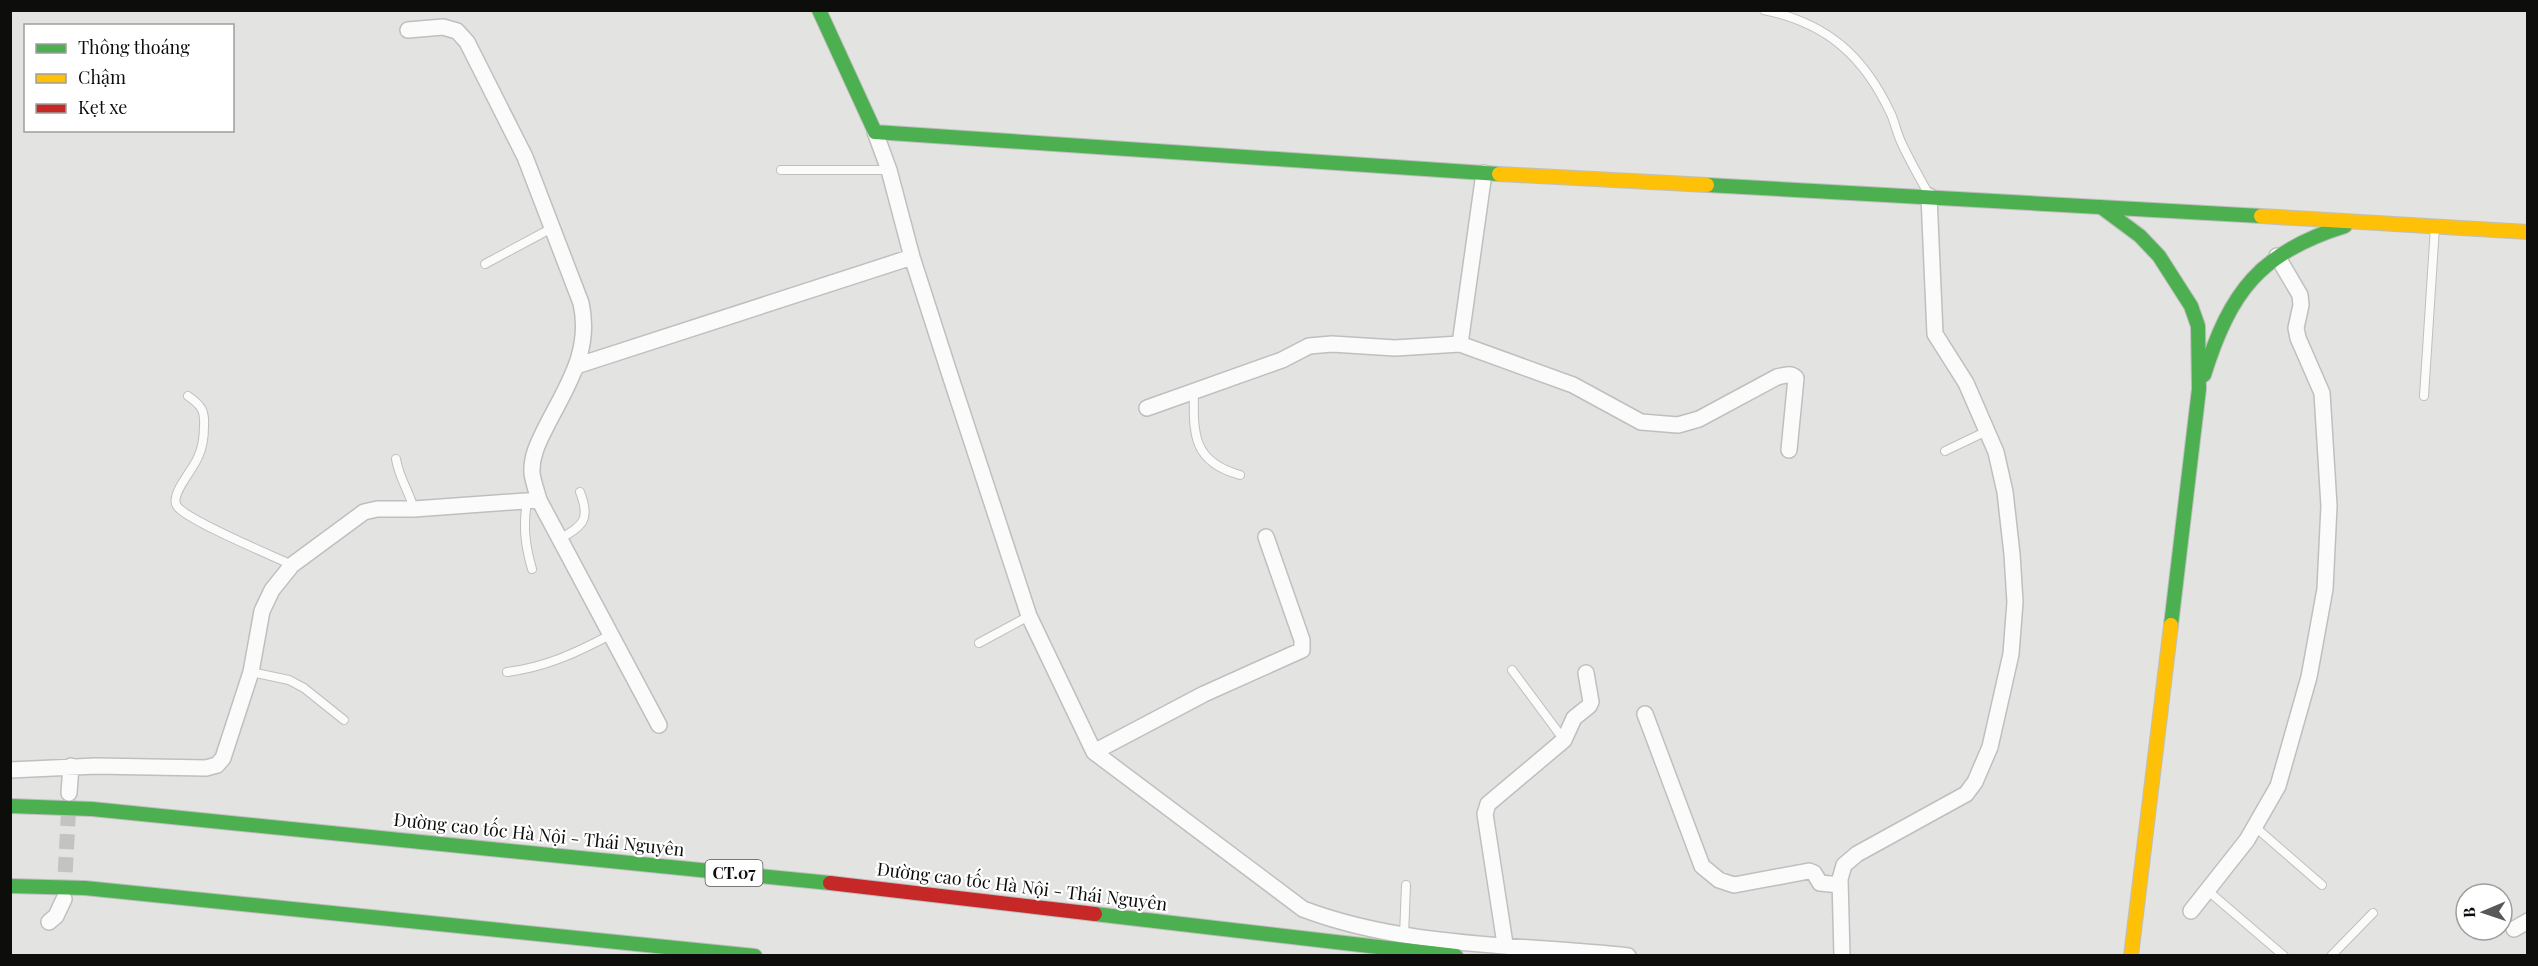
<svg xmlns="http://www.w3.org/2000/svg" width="2538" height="966" font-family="'Playfair Display',serif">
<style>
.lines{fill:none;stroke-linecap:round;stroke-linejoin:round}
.street-tunnel{stroke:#c3c3c2;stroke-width:15;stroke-dasharray:15 8;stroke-linecap:butt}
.lane-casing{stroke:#bfbfbe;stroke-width:10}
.street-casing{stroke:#bfbfbe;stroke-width:18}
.fast-casing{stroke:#bfbfbe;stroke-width:16}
.slow-casing{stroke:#bfbfbe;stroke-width:16}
.jam-casing{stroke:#bfbfbe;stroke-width:16}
.lane{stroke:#fbfbfb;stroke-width:8}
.street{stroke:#fbfbfb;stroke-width:15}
.fast{stroke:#4caf50;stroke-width:14}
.slow{stroke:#ffc107;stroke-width:14}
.jam{stroke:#c62828;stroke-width:14}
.labels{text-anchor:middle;stroke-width:4.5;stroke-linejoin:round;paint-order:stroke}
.shield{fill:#fff;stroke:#565655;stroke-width:1.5}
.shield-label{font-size:16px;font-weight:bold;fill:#0d0d0c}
.street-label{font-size:18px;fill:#0d0d0c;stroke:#fff}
</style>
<rect width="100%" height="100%" fill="#e3e3e2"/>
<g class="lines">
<!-- street-tunnel -->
<path class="street-tunnel" d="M64,895L69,802"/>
<defs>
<path id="lane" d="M1764,10C1827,23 1864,56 1891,114C1895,123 1897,134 1902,144C1910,161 1919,177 1928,193
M781,170H889
M485,264L552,228
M1194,391C1193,435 1193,462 1240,475
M188,396C201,405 205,410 204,426C204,437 203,447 198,457C194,469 169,495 177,506C186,520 271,555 292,565
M2424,396L2435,227
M1945,451L1987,431
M396,459C399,478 409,491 414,509
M527,501C523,526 525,545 532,569
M560,539C583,525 591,520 580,492
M979,643L1029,616
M1512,670L1564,740
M251,672L289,680L304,688L344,720
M507,672C546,667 576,653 610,635
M2254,826L2322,885
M2207,890L2284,956
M1404,936L1406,885
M2331,956L2373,913"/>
<path id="street" d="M408,30L443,27L457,31L467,42L525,157L581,303C592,352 566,387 545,429C538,443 531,457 532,473C533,482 537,492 539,500L659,725
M875,132L889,170L912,257L949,372L1029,616L1094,752L1303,909C1406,948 1519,944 1628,956
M1460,344L1484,173
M576,366L912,257
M1147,408L1282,360L1309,346L1332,344L1395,348L1460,344L1573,385L1641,422L1678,425L1699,419L1777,377C1784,375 1791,373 1796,378L1789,450
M1645,714L1702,866L1719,880L1734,885L1809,871L1814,873L1820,883L1840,885
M1094,752L1204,694L1302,650V640L1266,537
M10,770L96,766L206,768L217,765L223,758L251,672L262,611L272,590L292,565L364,512L377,509H414L539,500
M69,793L71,766
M2191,911L2247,840L2278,786L2309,677L2325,589L2329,506L2322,393L2298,338L2296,328L2301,305L2300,295L2277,256
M49,922L56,916L64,899
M2514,929L2528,921
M1505,944L1485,814L1488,804L1564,740L1574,718L1589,706L1591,702L1586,673
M1842,956L1840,879L1844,865L1857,854L1966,794L1975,782L1990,747L2011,654L2015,602L2012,554L2005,492L1996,452L1966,383L1935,334L1929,196"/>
<path id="fast" d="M819,10L875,132L1499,174
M1707,185L2261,216
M2101,207L2140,236L2159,256L2191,306L2198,326L2199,389L2171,625
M2204,375C2230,292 2260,252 2345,226
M10,806L92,809L830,883
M10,886L85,888L755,956
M1095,914L1456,956"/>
<path id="slow" d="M1499,174L1707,185
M2261,216L2528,232
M2131,956L2171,625"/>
<path id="jam" d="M830,883L1095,914"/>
</defs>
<!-- lane casing -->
<use href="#lane" class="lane-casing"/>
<!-- street casing -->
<use href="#street" class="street-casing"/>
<!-- fast casing -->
<use href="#fast" class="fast-casing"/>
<!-- slow casing -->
<use href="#slow" class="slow-casing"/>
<!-- jam casing -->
<use href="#jam" class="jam-casing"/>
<!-- lane -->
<use href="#lane" class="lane"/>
<!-- street -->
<use href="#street" class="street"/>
<!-- fast -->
<use href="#fast" class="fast"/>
<!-- slow -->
<use href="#slow" class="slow"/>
<!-- jam -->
<use href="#jam" class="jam"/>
</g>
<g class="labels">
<!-- shield labels -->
<rect class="shield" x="705.5" y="860" width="57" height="26" rx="4.5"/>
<g class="shield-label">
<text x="734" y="879">CT.07</text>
</g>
<!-- street labels -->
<g class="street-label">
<text transform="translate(539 835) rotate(6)" y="6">Đường cao tốc Hà Nội - Thái Nguyên</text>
<text transform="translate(1022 887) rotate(7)" y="6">Đường cao tốc Hà Nội - Thái Nguyên</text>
</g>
</g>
<!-- border -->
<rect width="2538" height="966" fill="none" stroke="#0d0d0c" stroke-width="24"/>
<!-- legend -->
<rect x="24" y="24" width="210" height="108" fill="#ffffff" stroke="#9e9e9e" stroke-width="1.5"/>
<rect x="36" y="44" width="30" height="9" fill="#4caf50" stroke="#9e9e9e" stroke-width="1.5"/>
<text x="78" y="54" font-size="18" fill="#0d0d0c">Thông thoáng</text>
<rect x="36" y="74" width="30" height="9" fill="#ffc107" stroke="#9e9e9e" stroke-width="1.5"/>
<text x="78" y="84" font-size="18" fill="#0d0d0c">Chậm</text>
<rect x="36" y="104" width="30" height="9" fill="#c62828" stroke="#9e9e9e" stroke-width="1.5"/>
<text x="78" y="114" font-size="18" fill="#0d0d0c">Kẹt xe</text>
<!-- north arrow -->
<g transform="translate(2484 912) rotate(268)"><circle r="28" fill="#ffffff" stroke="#9e9e9e" stroke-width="1.5"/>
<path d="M0-4.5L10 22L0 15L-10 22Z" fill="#585857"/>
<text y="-9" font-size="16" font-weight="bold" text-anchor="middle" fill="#0d0d0c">B</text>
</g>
</svg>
